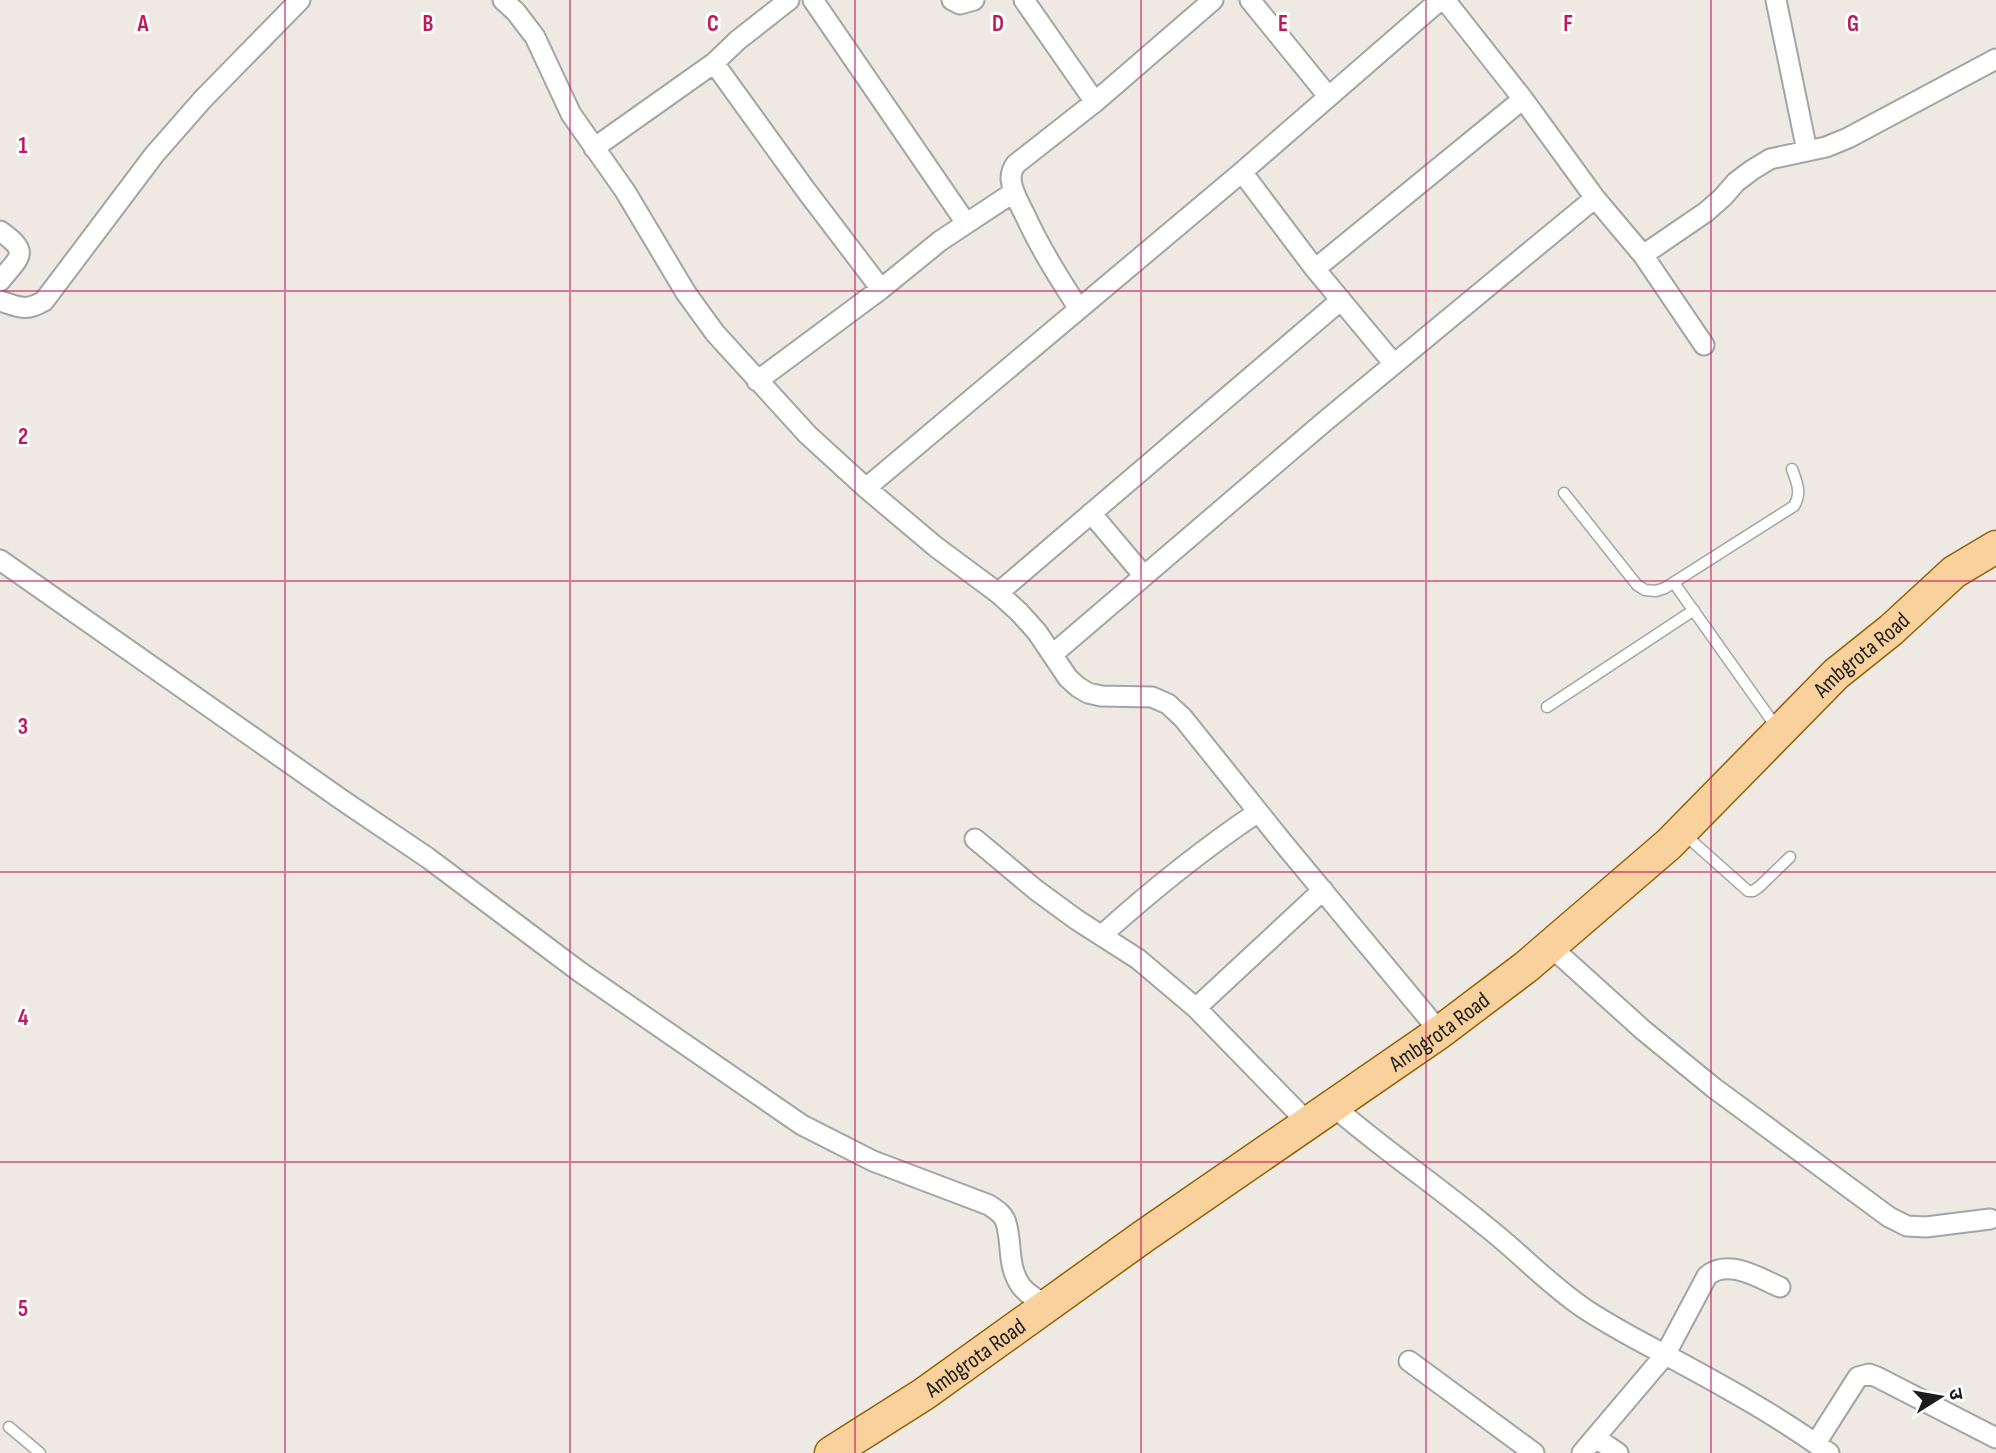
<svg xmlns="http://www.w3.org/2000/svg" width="1996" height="1453" font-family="'Sofia Sans Condensed','Noto Sans Devanagari',sans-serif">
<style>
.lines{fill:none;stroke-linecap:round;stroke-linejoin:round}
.lane-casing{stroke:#a4a4a4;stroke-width:13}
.street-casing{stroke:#a4a4a4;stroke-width:23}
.primary-casing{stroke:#916204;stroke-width:35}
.lane{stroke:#fff;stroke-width:10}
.street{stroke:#fff;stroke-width:19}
.primary{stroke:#f9d19d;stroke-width:32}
.grid{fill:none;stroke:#c2185b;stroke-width:2;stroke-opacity:0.55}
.labels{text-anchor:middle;stroke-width:6;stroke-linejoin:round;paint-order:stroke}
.street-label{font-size:23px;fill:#1d1d1d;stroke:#fff}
.grid-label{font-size:23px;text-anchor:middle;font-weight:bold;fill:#c2185b;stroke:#fff;stroke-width:6;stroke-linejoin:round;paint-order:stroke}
</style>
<rect width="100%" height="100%" fill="#eeeae3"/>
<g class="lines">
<defs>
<path id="lane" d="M1564,493L1637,585L1645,590L1656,591L1665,588L1794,506C1802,493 1797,483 1792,469
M1674,583L1777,728
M1547,707L1694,610
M1684,834L1748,891H1753L1759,887L1790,857
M9,1427L40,1453"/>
<path id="street" d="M503,0L516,12L535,37L571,114L625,191L686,293L715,333L808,435L866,488L936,547L998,593L1019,612L1037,632L1068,678L1078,687L1088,693L1101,696L1152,697L1168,704L1183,718L1284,844L1440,1032
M813,0L966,223
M952,0L960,4L974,0
M1024,0L1095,102
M1250,0L1328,96
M1445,0L1523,99L1595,198L1643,255L1704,345
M1776,0L1807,151
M714,63L805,189L881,289
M594,148L714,63L738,40L789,0
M1242,172L1315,269L1394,364
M0,231C31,253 20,256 0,281
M1643,255L1706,212L1723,197L1736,182L1752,170L1770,159L1826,147L1848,138L1996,59
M1315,269L1523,99
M0,301C20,307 25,312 44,301L154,155L203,99L300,0
M1079,309C1059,278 1040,248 1025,215C1019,203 1012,192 1011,179C1011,173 1012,169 1016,164L1095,102L1213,0
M757,381L881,289L940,241L1014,192
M866,488L1242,172L1440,0
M1091,513L1144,576
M0,560L345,802L428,858L580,972L802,1125L873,1161L989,1205C995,1209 1002,1213 1005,1220C1013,1240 1006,1265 1021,1286C1028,1295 1038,1300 1048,1306
M998,593L1341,300
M1053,654L1324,422L1595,198
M975,839L1036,890L1077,920L1138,959L1196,1008L1308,1123
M1102,935C1152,890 1203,849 1258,812
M1550,946L1643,1030L1714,1088L1889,1217L1907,1226L1926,1227L1990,1219
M1196,1008L1323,890
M1332,1105C1380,1147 1433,1183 1483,1224C1518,1251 1548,1284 1585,1309C1611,1326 1637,1340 1664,1354C1720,1384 1778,1416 1829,1453
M1409,1361L1534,1453
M1596,1438L1618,1453
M1816,1443L1858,1377L1869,1374L1877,1377L1996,1438
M1582,1453L1665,1355L1707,1276C1728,1258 1759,1278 1780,1287"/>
<g id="primary">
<path id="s1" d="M831,1453L924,1394L1144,1236L1440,1032L1526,967L1669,844L1836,674L1891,630L1954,572L1996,547"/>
</g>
</defs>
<!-- lane casing -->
<use href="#lane" class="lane-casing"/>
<!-- street casing -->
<use href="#street" class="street-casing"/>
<!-- primary casing -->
<use href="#primary" class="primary-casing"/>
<!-- lane -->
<use href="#lane" class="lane"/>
<!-- street -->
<use href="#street" class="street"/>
<!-- primary -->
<use href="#primary" class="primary"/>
</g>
<!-- grid -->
<path class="grid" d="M285,0V1453M570,0V1453M855,0V1453M1141,0V1453M1426,0V1453M1711,0V1453M0,291H1996M0,581H1996M0,872H1996M0,1162H1996"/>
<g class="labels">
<!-- street labels -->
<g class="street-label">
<text dy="8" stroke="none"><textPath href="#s1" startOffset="1307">Ambgrota Road</textPath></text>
<text dy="8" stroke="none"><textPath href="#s1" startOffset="740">Ambgrota Road</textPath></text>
<text dy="8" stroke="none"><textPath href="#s1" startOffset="173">Ambgrota Road</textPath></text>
</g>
</g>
<g class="grid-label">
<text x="143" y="31">A</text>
<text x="428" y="31">B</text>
<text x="713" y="31">C</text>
<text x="998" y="31">D</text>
<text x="1283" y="31">E</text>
<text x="1568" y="31">F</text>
<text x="1853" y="31">G</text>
<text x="23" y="153">1</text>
<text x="23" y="444">2</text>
<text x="23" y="734">3</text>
<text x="23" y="1025">4</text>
<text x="23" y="1316">5</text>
</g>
<!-- north arrow -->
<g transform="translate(1940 1397) rotate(79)" stroke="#ffffff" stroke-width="5" paint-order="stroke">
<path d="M0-5L12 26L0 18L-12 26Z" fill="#1d1d1d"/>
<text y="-10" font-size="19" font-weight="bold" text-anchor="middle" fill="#1d1d1d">उ</text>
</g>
</svg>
